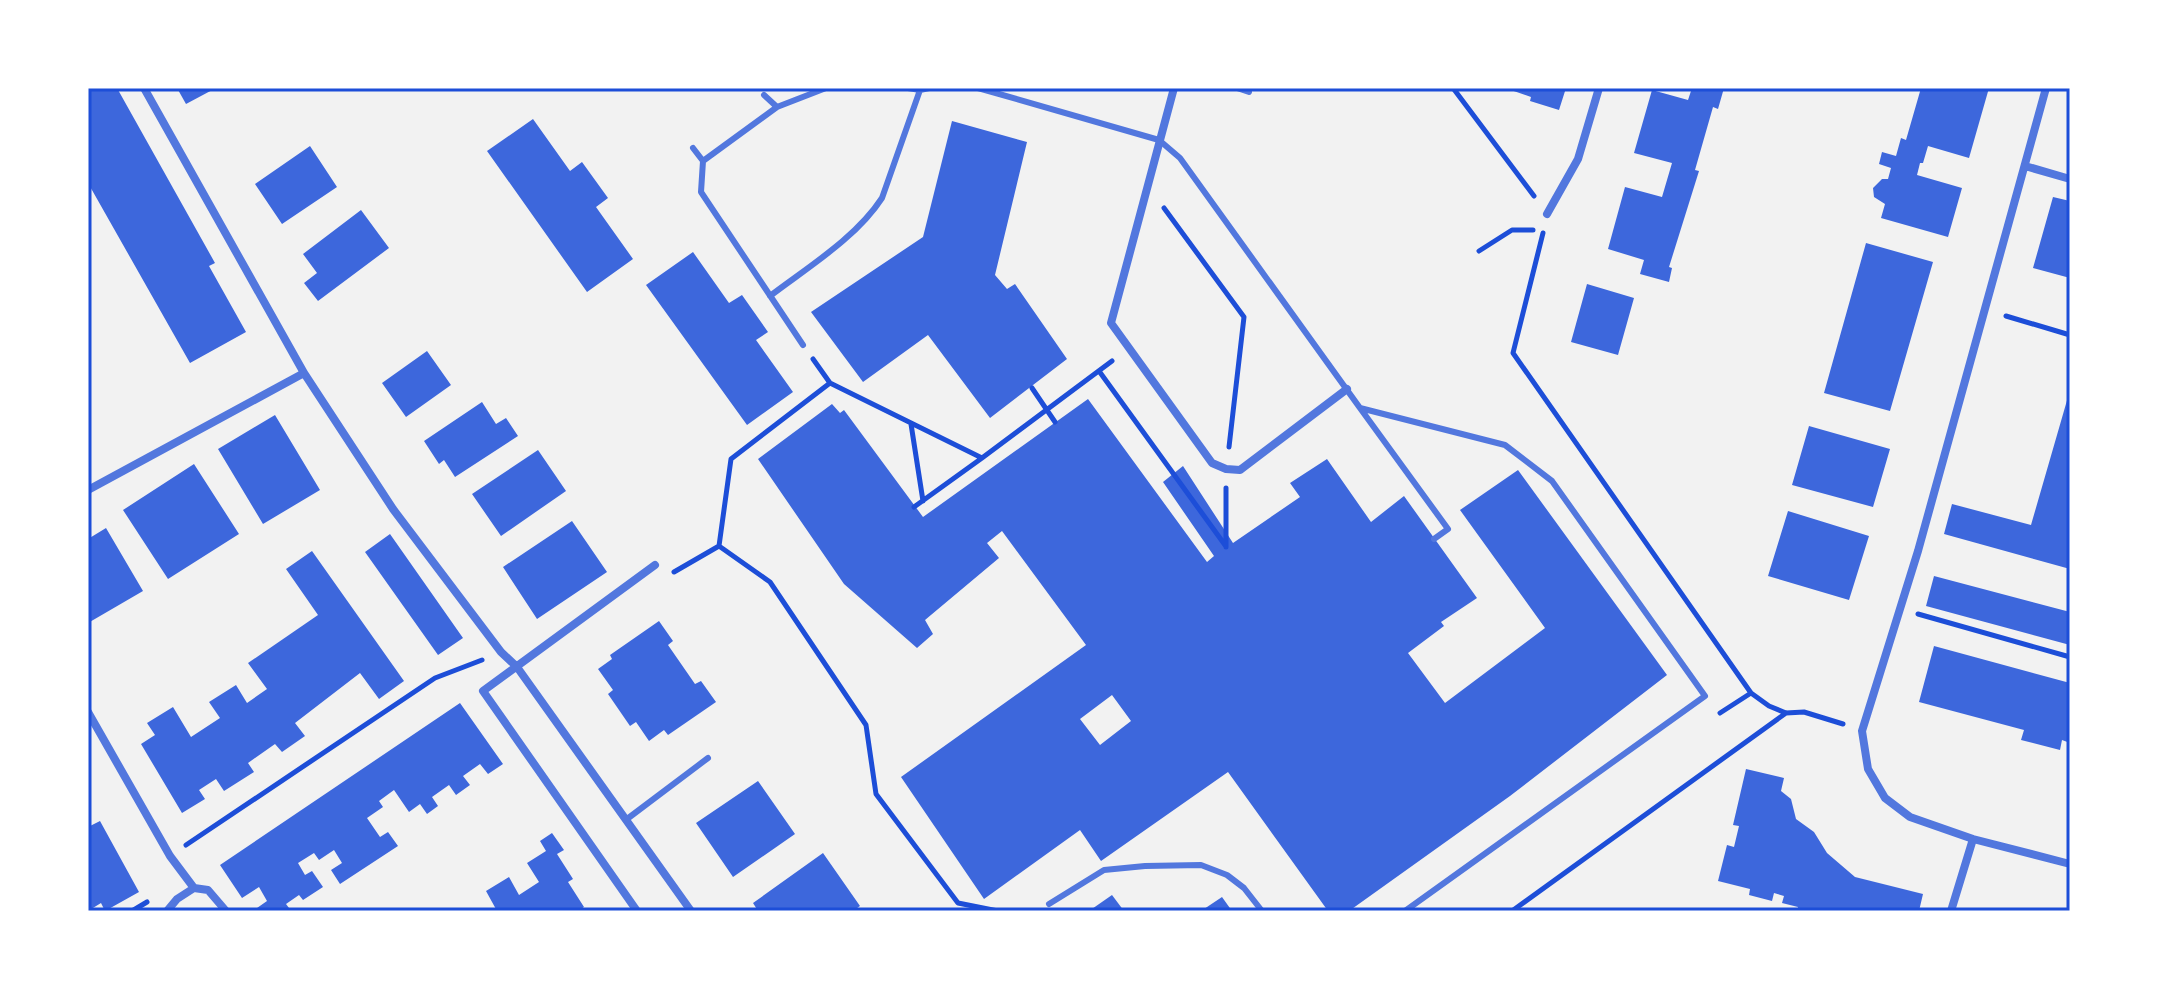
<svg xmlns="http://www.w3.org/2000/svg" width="2158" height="999" font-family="'Roboto Serif',serif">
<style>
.building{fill:#3d67dc;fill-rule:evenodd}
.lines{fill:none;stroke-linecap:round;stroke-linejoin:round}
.path{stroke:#1d4ed8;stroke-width:5}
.service{stroke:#5277de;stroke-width:6}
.minor{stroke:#5277de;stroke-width:8}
.neatline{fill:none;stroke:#1d4ed8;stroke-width:3}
</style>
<rect width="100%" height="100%" fill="#f2f2f2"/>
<!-- building -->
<path class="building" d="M88,88H117L215,263L209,266L246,332L190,363L88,183Z
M177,88H216L186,104Z
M1505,88H1566L1559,110L1530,101L1531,97Z
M1692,88H1724L1718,109L1713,107L1695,170L1699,171L1669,267L1672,268L1669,282L1640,274L1644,260L1608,249L1625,187L1662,197L1672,163L1634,153L1652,90L1688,100Z
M1921,88H1989L1969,158L1928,146L1923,163H1920L1917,175L1962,188L1948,237L1881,218L1885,204L1874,197L1873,188L1882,179H1888L1891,168L1879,164L1882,152L1896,156L1901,138L1906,140Z
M533,119L570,171L582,162L608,198L596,207L633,259L587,292L487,151Z
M952,121L1027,142L995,275L1007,289L1015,284L1067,359L990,418L928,335L863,382L811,312L923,237Z
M310,146L337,187L282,224L255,184Z
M2053,197L2070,201V278L2033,268Z
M361,210L389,248L318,301L304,283L317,273L303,254Z
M1866,243L1933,262L1890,411L1824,393Z
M693,252L729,303L742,295L768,332L756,340L793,392L747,425L646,285Z
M1587,284L1634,298L1618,355L1571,342Z
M427,351L451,385L406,417L382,383Z
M2070,390V569L1944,534L1952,504L2031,525Z
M1088,399L1207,562L1214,556L1163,482L1183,466L1233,543L1300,497L1290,483L1327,459L1371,522L1404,496L1477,598L1441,622L1444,626L1408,653L1445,703L1545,628L1460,510L1518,470L1667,675L1510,796L1349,911H1328L1228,772L1101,861L1080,830L984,899L901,777L1086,645L1002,531L987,543L999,558L925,620L933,634L917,648L844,584L758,459L832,404L840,413L844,410L923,517ZM1112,695L1131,721L1100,745L1080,719Z
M482,402L496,424L506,418L518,436L455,477L444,460L439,464L424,441Z
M275,415L320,490L263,524L218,449Z
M1809,426L1890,449L1873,507L1792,485Z
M538,450L566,491L501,536L472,494Z
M194,464L239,534L168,579L123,510Z
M1788,511L1869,536L1849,600L1768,576Z
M572,521L607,572L537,619L503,567Z
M106,528L143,591L88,623V539Z
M390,534L463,638L438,655L365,552Z
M312,551L404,681L379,699L360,673L295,723L305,736L282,752L275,744L248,763L254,772L224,791L216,779L199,790L205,799L182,813L141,744L155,735L147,723L173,707L191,737L220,718L209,702L236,685L247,703L267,689L248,663L318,615L286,569Z
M1934,576L2070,612V645L1926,606Z
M659,621L673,641L668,645L695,684L701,681L716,702L668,735L664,730L649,741L636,722L630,726L608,694L613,690L598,669L612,659L610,655Z
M1934,646L2070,683V743L2062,740L2060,750L2021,740L2024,730L1919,702Z
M460,703L503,764L488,774L480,764L463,776L470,785L456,795L449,785L432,797L438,806L427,814L420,804L409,812L394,790L379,801L383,807L367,818L380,837L388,832L398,846L340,884L331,870L342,863L334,850L319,860L314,853L298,863L305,875L312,871L323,887L303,900L299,895L286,904L289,908L285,911H259L257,908L267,901L259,887L242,898L220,865Z
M1746,769L1784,778L1781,791L1791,799L1796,819L1814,832L1827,853L1855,877L1923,894L1919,911H1797L1798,907L1782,903L1784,896L1774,893L1772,901L1749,895L1750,889L1718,881L1727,845L1734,847L1739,826L1733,825Z
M758,781L795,834L733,877L696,823Z
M100,821L139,892L105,911L101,903L88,911V827Z
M552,833L564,850L557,854L573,879L568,882L584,907L578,911H497L486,891L509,877L519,895L539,882L527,863L546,851L540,841Z
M823,853L860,906L853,911H758L753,903Z
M1112,895L1124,911H1089Z
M1222,897L1232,911H1201Z"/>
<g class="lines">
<!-- path -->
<path class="path" d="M1453,88L1534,196
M1164,208L1244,317L1229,447
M1543,233L1513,353L1751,693L1769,706L1786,713L1804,712L1843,724
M1479,251L1512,230H1533
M2006,316L2070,335
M1099,371L1225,545
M830,383L982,458L1112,361
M1032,388L1055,422
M911,424L923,501
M1226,488V547
M914,507L982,458
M719,546L770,582L866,725L876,794L958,903L998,911
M674,572L719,546L731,459L830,383L813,359
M1918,614L2070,657
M1720,713L1751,693
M186,845L435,678L482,660
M132,911L147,902
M1512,911L1786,713"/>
<!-- service -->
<path class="service" d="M908,88L920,90L929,88
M978,88L1159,140L1180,158L1360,408L1505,445L1552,481L1705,696L1405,911
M1237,88L1249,92
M764,95L777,107L826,88
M777,107L703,161L701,192L803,345
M693,148L703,161
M770,296C808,267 856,238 882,198L920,90
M1360,408L1448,529L1434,539
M627,819L708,758
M1049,904L1104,870L1145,866L1201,865L1227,875L1244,888L1262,911"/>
<!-- minor -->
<path class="minor" d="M144,88L304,373
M1174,88L1111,323L1212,463L1226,469L1240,470L1347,389
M2046,88L1918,551L1862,731L1868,769L1885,798L1910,817L1973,839L2070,864
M2025,166L2070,179
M1547,214L1578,159L1599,88
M88,490L304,373L393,509L501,652L517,667L691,911
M88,712L170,856L194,888L208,890L226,911
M167,911L177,899L194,888
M637,911L483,691L655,565
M1951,911L1973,839"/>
</g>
<!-- border -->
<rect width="2158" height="999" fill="none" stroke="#ffffff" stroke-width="180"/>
<rect x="90" y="90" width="1978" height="819" class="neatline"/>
</svg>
